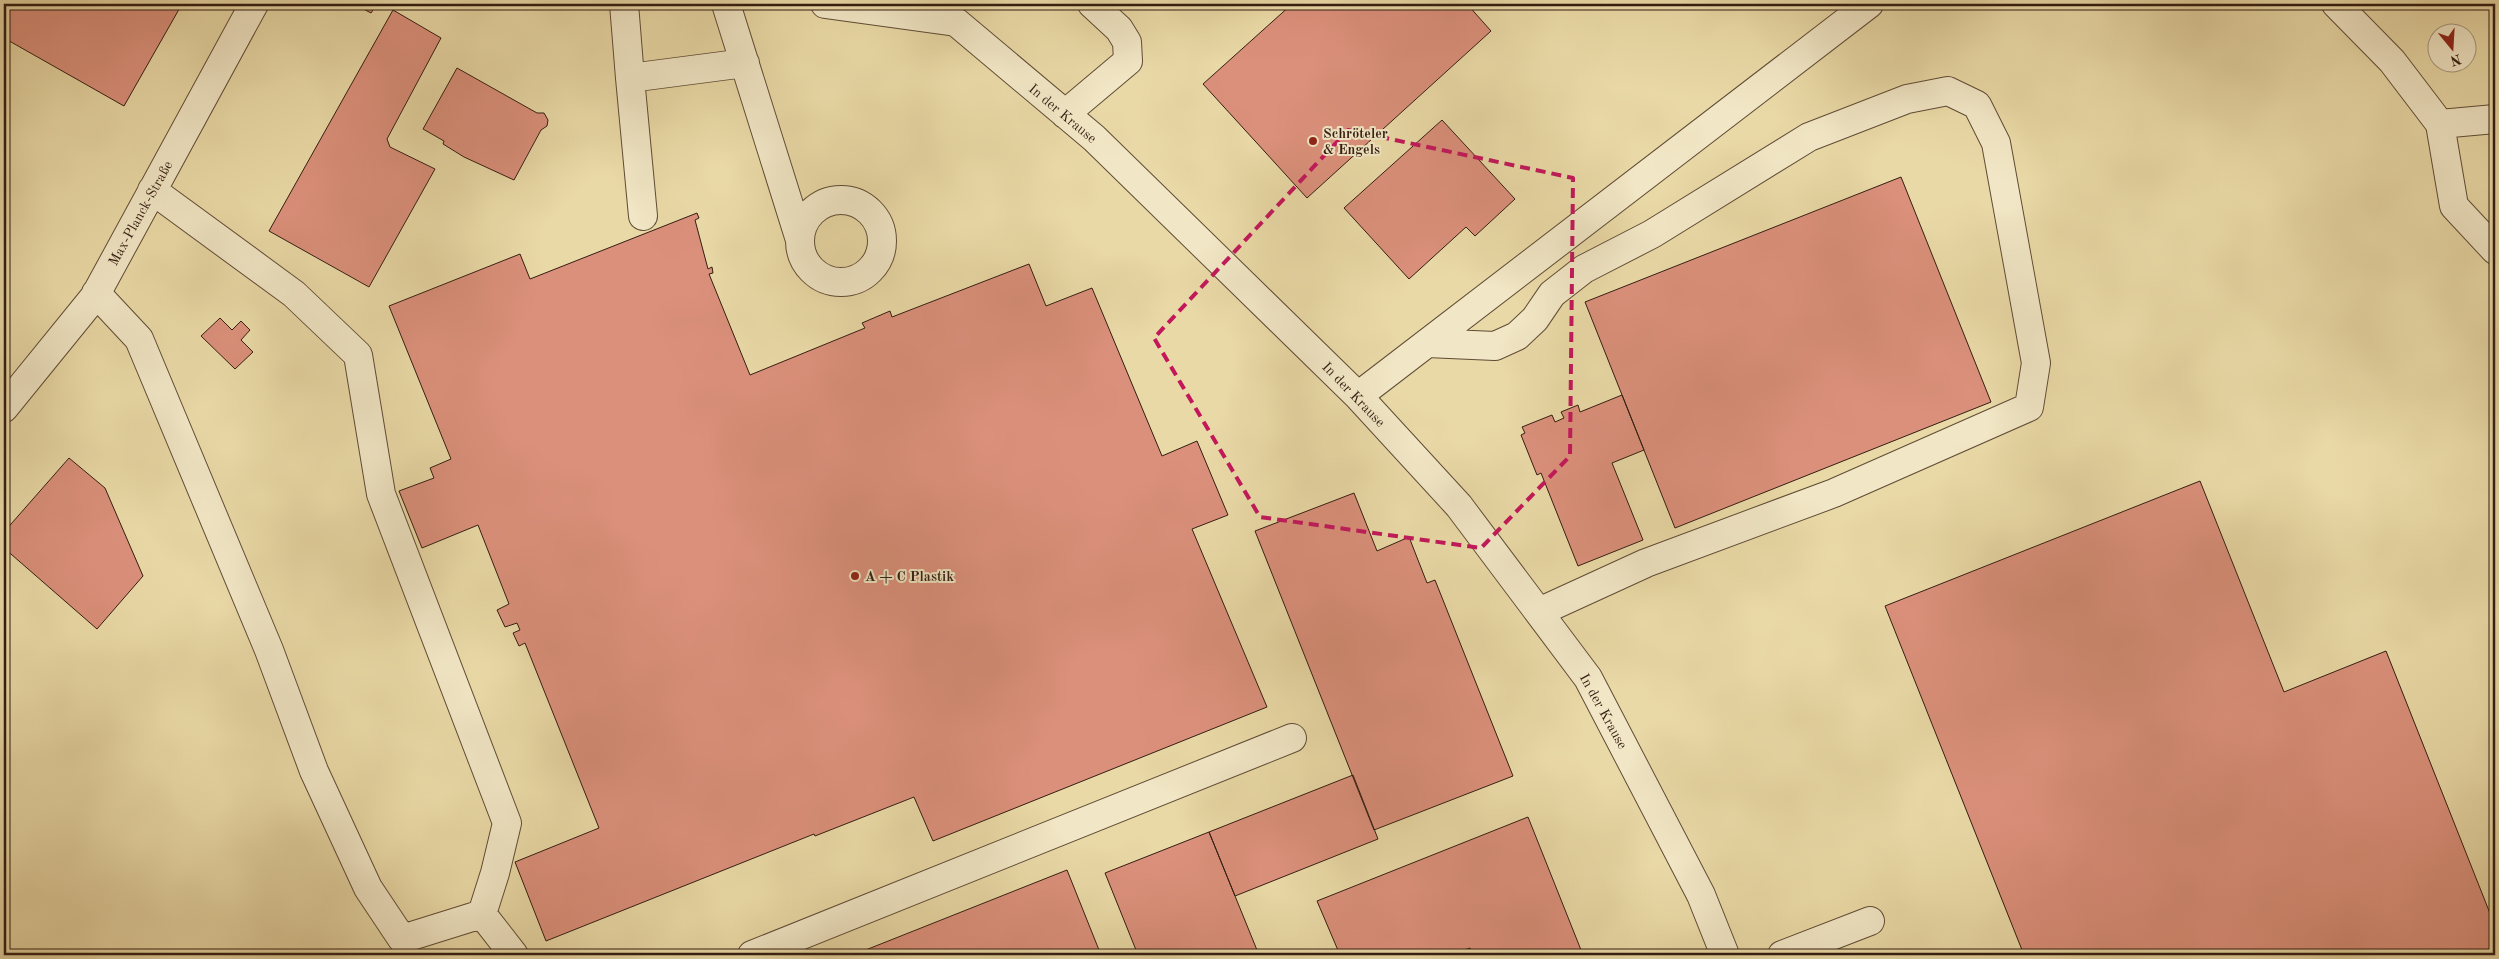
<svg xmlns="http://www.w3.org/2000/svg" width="2499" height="959" font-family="'Old Standard TT',serif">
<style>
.building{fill:#db907b;stroke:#331d11}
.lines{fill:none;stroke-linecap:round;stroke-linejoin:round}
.minor-casing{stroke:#604c36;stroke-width:30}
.minor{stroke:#f1e6c5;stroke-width:28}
.marked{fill:none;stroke:#c2185b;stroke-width:4;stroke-dasharray:10 6;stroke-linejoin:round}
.poi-dot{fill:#8f2418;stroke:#f1e6c5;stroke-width:2}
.labels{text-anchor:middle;stroke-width:4;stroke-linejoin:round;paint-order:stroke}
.street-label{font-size:14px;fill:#331d11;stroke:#f1e6c5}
.poi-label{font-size:14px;font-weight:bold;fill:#331d11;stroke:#f1e6c5;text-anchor:start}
</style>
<rect width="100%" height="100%" fill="#e9d9a6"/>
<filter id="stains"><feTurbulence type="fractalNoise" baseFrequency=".004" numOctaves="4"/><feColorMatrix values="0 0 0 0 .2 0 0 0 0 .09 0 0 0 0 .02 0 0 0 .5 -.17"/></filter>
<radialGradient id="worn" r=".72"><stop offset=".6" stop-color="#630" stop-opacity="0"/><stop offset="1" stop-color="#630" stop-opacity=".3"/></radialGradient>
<!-- building -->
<path class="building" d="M4,4H182L124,106L4,38Z
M354,4H377L371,13Z
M1292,4H1467L1491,31L1307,198L1203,84Z
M393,10L441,38L387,139L390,147L435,169L369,287L269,231Z
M457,68L537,113H544L548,120L547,126L541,130L514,180L464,157L443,144L444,141L423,129Z
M1442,120L1515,199L1475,236L1466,227L1409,279L1344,208Z
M1901,177L1991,402L1675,528L1585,302Z
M697,213L699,218L695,220L708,269L712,267L713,273L709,274L750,375L865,328L862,323L890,311L892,317L1029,264L1046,306L1092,288L1162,456L1197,441L1228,515L1192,529L1267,707L933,841L914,797L815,836L814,834L546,941L515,862L599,828L525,643L519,646L513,633L520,630L517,623L505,627L497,610L509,604L478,525L422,548L399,491L434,478L430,468L451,459L389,306L520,254L530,279Z
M220,318L232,330L241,321L250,330L241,340L253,352L235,369L201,336Z
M1622,395L1644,450L1612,463L1643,540L1578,566L1541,473L1537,475L1521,435L1525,433L1522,427L1552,415L1555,422L1564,418L1561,412L1578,405L1580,412Z
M69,458L105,488L143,576L97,629L4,548V532Z
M2200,481L2284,692L2386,651L2495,926V955H2024L1885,606Z
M1354,493L1377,551L1409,537L1427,583L1435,580L1513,776L1374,830L1255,531Z
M1353,775L1378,839L1235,896L1209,832Z
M1528,817L1583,955H1473L1470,948L1450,955H1340L1317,901Z
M1209,832L1259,955H1138L1105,873Z
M1067,870L1101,955H853Z"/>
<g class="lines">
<defs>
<path id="minor" d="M624,4L630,78
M726,4L800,240
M825,4L956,22L1094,138L1358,396L1459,506L1588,678L1701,895L1725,955
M2336,4L2392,61L2440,124L2454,206L2495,250
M1065,114L1128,61L1127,42L1119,29L1092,4
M2440,124L2495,119
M152,190L294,294L358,355L381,494L507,823L495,873L482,914L514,955
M800 241a41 41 0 1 1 82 0a41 41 0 1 1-82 0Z
M643,216L630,78L745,63
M96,293L139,339L269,650L314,771L368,888L402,939L482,914
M1427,343L1495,346L1517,336L1535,319L1552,294L1584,269L1652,234L1809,137L1907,99L1948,91L1977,105L1996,143L2036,363L2029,407L1834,493L1646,563L1539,612
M1358,396L1869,4
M4,408L95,296L254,4
M752,955L1292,738
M1782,955L1870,921"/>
</defs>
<!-- minor casing -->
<use href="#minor" class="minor-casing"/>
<!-- minor -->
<use href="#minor" class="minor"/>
</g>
<!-- marked area -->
<path class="marked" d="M1348,130L1573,178L1570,456L1481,548L1260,517L1154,338Z"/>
<!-- markers -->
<g class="poi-dot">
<circle cx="1313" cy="141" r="5"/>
<circle cx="855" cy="576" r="5"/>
</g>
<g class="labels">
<!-- street labels -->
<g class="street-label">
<text transform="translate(1063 113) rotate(40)" y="5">In der Krause</text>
<text transform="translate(140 213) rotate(-61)" y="5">Max-Planck-Straße</text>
<text transform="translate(1354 394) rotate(46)" y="5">In der Krause</text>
<text transform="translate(1604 711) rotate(61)" y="5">In der Krause</text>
</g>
<!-- poi labels -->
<g class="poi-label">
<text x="1323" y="138">Schröteler<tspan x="1323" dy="16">&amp; Engels</tspan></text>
<text x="865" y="581">A + C Plastik</text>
</g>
</g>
<!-- margin -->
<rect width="2499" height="959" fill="none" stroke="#e9d9a6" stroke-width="20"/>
<rect x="5" y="5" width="2489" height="949" fill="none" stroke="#331d11" stroke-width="2.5"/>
<rect x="10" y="10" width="2479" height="939" fill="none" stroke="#331d11"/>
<!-- north arrow -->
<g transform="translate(2452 48) rotate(162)"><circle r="24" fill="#f1e6c5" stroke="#a5967d"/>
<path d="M0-4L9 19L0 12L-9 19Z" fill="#8f2418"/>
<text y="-8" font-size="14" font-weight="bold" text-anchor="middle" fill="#331d11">N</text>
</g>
<rect width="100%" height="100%" filter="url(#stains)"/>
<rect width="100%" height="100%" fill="url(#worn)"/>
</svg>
